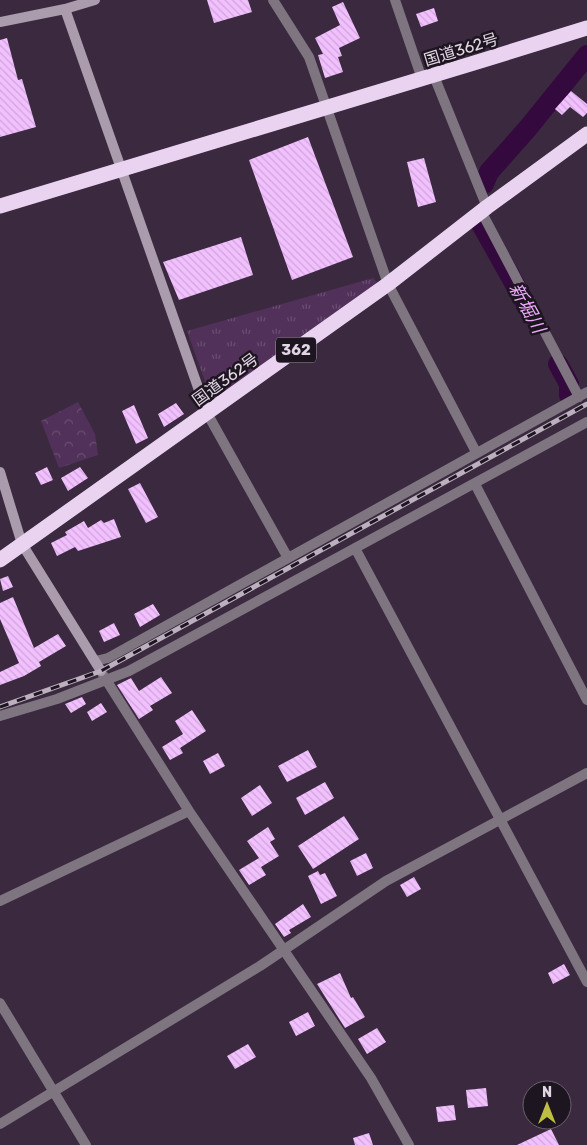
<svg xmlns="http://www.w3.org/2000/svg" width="587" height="1145" font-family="Rubik,'Noto Sans JP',sans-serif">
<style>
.grass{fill:url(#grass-tufts)}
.forest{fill:url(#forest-crowns)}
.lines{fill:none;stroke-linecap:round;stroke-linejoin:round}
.river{stroke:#34093d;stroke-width:20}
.building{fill:url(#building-back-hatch)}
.street{stroke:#7e7580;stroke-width:10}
.secondary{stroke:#aa9bad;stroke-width:10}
.highway{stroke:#ead3f0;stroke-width:15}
.rail-casing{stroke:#bcb0bf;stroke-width:5}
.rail{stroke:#1d151f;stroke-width:3;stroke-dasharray:9;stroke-linecap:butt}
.labels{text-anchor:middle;stroke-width:5;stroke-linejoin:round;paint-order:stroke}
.shield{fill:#1d151f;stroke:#a69ca9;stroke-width:1}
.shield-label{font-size:15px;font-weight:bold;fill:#e1d6e4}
.street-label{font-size:16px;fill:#e1d6e4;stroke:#1d151f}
.water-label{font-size:18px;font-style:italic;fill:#ecabfc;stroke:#1d151f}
</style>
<defs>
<pattern id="grass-tufts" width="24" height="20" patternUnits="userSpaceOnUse" patternTransform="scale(1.25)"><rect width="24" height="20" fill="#513159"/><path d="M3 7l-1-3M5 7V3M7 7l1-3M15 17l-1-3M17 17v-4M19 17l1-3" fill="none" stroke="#6a4e71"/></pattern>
<pattern id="forest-crowns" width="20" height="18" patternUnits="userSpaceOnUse" patternTransform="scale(1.25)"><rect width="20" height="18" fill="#513159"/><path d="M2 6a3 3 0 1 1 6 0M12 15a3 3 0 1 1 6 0" fill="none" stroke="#6a4e71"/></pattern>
<pattern id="building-back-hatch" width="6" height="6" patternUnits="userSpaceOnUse" patternTransform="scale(1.25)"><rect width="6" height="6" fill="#f2c0ff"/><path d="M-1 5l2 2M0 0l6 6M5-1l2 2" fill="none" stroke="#cfa6da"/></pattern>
</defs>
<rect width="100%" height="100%" fill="#3b293f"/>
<!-- grass -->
<path class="grass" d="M373,278L382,288L294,342L212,401L187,331Z"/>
<!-- forest -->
<path class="forest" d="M78,402L95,434L98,455L59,468L41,421Z"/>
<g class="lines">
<!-- river -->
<path class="river" d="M484,184L489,172L528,128L587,55
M480,222L523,299
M558,364L569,384V395"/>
</g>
<!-- building -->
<path class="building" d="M207,0H248L252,12L214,23Z
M343,2L360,38L339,48L342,56L338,57L343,72L325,78L318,55L323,54L315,38L340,25L332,7Z
M434,8L438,21L421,27L416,14Z
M7,38L18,80L22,79L36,127L0,137V40Z
M571,91L587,104V113L583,117L570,107L562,115L555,109Z
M308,137L353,257L292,280L249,160Z
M424,158L436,202L418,207L407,162Z
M241,237L253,275L179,300L163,262Z
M176,403L184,414L164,427L158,414Z
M134,405L148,438L136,444L122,411Z
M47,467L53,480L41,485L35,473Z
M80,467L88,478L68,491L61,478Z
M140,483L158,517L146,523L128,489Z
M114,519L121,537L78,551L75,547L57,556L51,543L67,535L65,532L84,521L88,528L101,520L104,523Z
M8,576L13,587L3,591L0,579Z
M13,597L34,648L58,634L66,646L39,662L41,666L24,676L0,685V672L19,663L0,619V603Z
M153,604L160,615L140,627L134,614Z
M114,623L120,635L104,642L99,631Z
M161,677L172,693L150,706L153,710L139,719L117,685L131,678L139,691Z
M82,697L86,704L71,713L65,704Z
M101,703L107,712L92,721L87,712Z
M192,710L206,731L180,748L183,753L170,760L162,747L183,734L175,721Z
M308,750L317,767L287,782L278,766Z
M218,753L225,766L210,774L203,761Z
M325,782L334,798L305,815L296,798Z
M260,785L272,803L252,816L241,798Z
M344,816L359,839L313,869L298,846Z
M268,827L275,839L270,842L279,856L261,867L266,875L249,885L239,870L259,858L247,841Z
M366,853L373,868L357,876L350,861Z
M318,871L320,875L325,873L337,896L321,904L308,876Z
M414,877L421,889L407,897L400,885Z
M303,904L311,917L289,930L291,933L284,937L275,924Z
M564,964L570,975L553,984L548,973Z
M340,973L351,998L353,997L365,1017L345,1028L317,984Z
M308,1012L315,1026L296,1036L289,1022Z
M377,1028L386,1042L367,1054L358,1039Z
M248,1044L256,1057L235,1069L227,1056Z
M486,1088L488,1106L468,1108L466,1090Z
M454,1105L456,1120L438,1122L436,1107Z
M551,1129L559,1145H517Z
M369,1133L373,1145H355L353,1138Z"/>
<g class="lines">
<!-- street -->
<path class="street" d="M273,0L309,57L388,284L476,452
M395,0L422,79
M434,76L487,207
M481,211L579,397
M207,413L288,558
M475,484L587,700
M355,548L587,982
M95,661L108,658L587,392
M103,675L189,811L371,1078L409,1145
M0,716L57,699L129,671L587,422
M0,901L189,811
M0,1003L86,1145
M0,1124L260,966L386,881L587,773"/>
<!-- secondary -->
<path class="secondary" d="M65,9L207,413
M0,22L65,9L95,0
M0,472L22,544L101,671"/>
<!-- highway -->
<path class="highway" d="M0,206C196,146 392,89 587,28
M0,560L388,284L487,207L587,134"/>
<defs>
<path id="rail" d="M0,707L101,671L587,404"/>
</defs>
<!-- rail casing -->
<use href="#rail" class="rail-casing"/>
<!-- rail -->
<use href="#rail" class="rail"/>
</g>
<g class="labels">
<!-- shield labels -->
<rect class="shield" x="276" y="337.5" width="40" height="25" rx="4"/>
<g class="shield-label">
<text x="296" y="355">362</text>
</g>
<!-- street labels -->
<g class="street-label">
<text transform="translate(461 49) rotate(-17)" y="6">国道362号</text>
<text transform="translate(225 379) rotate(-36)" y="6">国道362号</text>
</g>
<!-- water labels -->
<g class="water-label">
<text transform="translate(527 308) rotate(61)" y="6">新堀川</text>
</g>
</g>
<!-- north arrow -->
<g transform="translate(547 1105)"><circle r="24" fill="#1d151f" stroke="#6b626e"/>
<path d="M0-4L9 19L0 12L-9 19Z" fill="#bebf42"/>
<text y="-8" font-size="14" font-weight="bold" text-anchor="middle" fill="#e1d6e4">N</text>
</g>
</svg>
